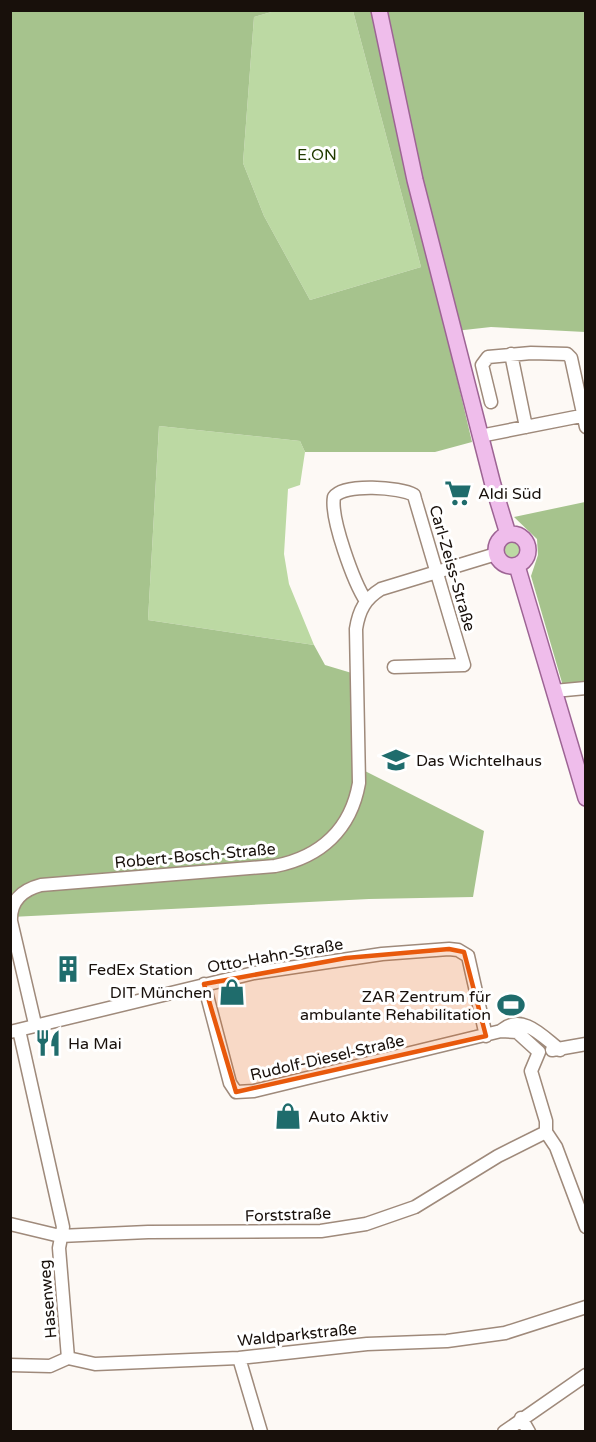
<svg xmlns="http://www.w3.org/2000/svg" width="596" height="1442" font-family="'Varela Round',sans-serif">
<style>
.green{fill:#bcd9a3}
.forest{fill:#a6c38d}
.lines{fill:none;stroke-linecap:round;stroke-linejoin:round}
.minor-casing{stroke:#9f8a7b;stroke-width:15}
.major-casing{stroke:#9d6494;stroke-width:18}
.minor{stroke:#fff;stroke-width:12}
.major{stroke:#efbdeb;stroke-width:15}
.marked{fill:#e8590c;fill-opacity:0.2;stroke:#e8590c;stroke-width:4.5;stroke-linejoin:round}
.labels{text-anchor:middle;stroke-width:6;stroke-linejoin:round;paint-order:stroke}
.park-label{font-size:16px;fill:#223b00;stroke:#fff}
.poi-label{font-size:16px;fill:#18100b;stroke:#fff;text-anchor:start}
.street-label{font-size:16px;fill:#18100b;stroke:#fff}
</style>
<rect width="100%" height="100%" fill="#fdf9f5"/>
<!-- green -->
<path class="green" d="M275,11H353L421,267L310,300L264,216L243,163L254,17Z
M159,426L300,441L305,452L300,485L288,489L284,554L289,584L314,645L148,620Z
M500 550a12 12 0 1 1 24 0a12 12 0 1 1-24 0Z"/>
<!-- forest -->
<path class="forest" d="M11,11H275L254,17L243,163L264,216L310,300L421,267L353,11H585V332L491,327L446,332L472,442L435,452H305L300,441L159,426L148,620L314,645L325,665L355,674L357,767L484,831L473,897L369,899L11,917Z
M585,502V683L563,686L531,576L538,555L537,539L514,517Z"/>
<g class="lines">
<defs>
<path id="minor" d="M511,354L526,427
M491,402L482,365L488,357L531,353L567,354L571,358L586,427
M480,436L586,415
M366,601C354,583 330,518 334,497C344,483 400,487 414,495L415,499L464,665L394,667
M554,691L586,688
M204,984L230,1083L236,1092L254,1091L501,1031L517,1032L539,1052
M35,1024L11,921C10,901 22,890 41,885L275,866C321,857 351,829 359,783L356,629C359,610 365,599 381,589L496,554
M19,1030L63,1227L59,1248L68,1358
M502,1030C523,1013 543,1037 560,1050
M10,1032L254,973L382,954L449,949L458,950L468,956L486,1036
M552,1050L586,1044
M539,1052L531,1071L546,1121V1132L556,1147L586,1227
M10,1224L60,1236L148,1232L321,1231L366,1224L415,1207L498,1156L546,1132
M239,1358L261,1432
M10,1365L50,1366L68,1358L95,1364L239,1358L367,1344L447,1341L505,1333L586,1307
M521,1418L529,1432
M504,1432L586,1375"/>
<path id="major" d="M379,10L415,180L493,485L508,534
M496 550a16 16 0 1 1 32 0a16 16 0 1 1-32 0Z
M517,566L586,798"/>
</defs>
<!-- minor casing -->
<use href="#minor" class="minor-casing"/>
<!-- major casing -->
<use href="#major" class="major-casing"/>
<!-- minor -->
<use href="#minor" class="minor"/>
<!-- major -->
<use href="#major" class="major"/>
</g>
<!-- marked area -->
<path class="marked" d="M449,949L464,952L486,1036L236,1092L204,984L346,958Z"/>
<!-- icons -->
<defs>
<symbol id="supermarket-bare" viewBox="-9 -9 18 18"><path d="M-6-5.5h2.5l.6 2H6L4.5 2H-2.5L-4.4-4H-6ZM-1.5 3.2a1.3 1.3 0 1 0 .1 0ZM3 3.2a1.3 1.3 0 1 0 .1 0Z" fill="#1f6c6c" stroke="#fff" stroke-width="2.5" paint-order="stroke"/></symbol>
<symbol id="school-bare" viewBox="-9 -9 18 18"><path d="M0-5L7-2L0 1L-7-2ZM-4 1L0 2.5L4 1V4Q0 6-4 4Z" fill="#1f6c6c" stroke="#fff" stroke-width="2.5" paint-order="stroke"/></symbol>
<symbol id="building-bare" viewBox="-9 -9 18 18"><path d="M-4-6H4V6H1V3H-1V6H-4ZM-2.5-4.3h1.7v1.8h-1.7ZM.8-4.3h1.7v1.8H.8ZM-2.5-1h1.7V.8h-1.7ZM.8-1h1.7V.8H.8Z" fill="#1f6c6c" stroke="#fff" stroke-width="2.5" paint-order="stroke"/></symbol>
<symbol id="shop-bare" viewBox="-9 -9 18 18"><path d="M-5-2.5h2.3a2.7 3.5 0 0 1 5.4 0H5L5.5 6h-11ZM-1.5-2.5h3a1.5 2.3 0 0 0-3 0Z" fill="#1f6c6c" stroke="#fff" stroke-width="2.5" paint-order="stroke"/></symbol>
<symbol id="stadium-bare" viewBox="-9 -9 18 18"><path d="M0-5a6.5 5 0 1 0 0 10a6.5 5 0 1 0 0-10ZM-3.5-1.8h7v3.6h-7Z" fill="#1f6c6c" stroke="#fff" stroke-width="2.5" paint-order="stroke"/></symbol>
<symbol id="restaurant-bare" viewBox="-9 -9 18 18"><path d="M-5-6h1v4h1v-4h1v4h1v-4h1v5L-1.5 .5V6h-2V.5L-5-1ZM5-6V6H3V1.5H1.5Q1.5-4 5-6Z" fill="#1f6c6c" stroke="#fff" stroke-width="2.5" paint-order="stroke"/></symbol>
</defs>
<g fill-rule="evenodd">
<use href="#supermarket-bare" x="439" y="474" width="38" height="38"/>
<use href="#school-bare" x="377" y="741" width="38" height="38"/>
<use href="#building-bare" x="49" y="950" width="38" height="38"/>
<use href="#shop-bare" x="213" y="973" width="38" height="38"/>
<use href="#stadium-bare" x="492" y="986" width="38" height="38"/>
<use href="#restaurant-bare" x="29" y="1024" width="38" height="38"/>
<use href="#shop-bare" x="269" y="1097" width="38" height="38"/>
</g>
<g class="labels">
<!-- park labels -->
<g class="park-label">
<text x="317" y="160">E.ON</text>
</g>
<!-- poi labels -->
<g class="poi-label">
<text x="478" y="499">Aldi Süd</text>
<text x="416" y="766">Das Wichtelhaus</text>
<text x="88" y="975">FedEx Station</text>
<text x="212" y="998" text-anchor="end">DIT München</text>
<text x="491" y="1002" text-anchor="end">ZAR Zentrum für<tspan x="491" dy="18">ambulante Rehabilitation</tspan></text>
<text x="68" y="1049">Ha Mai</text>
<text x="308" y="1122">Auto Aktiv</text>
</g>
<!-- street labels -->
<g class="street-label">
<text transform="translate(453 568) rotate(74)" y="6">Carl-Zeiss-Straße</text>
<text transform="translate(195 855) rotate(-5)" y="6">Robert-Bosch-Straße</text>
<text transform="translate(275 955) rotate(-10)" y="6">Otto-Hahn-Straße</text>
<text transform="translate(327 1057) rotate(-13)" y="6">Rudolf-Diesel-Straße</text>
<text transform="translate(288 1214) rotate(-2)" y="6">Forststraße</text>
<text transform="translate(47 1299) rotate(-95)" y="6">Hasenweg</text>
<text transform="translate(297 1334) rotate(-6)" y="6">Waldparkstraße</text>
</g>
</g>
<!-- border -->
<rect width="596" height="1442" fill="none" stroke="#18100b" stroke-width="24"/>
</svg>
